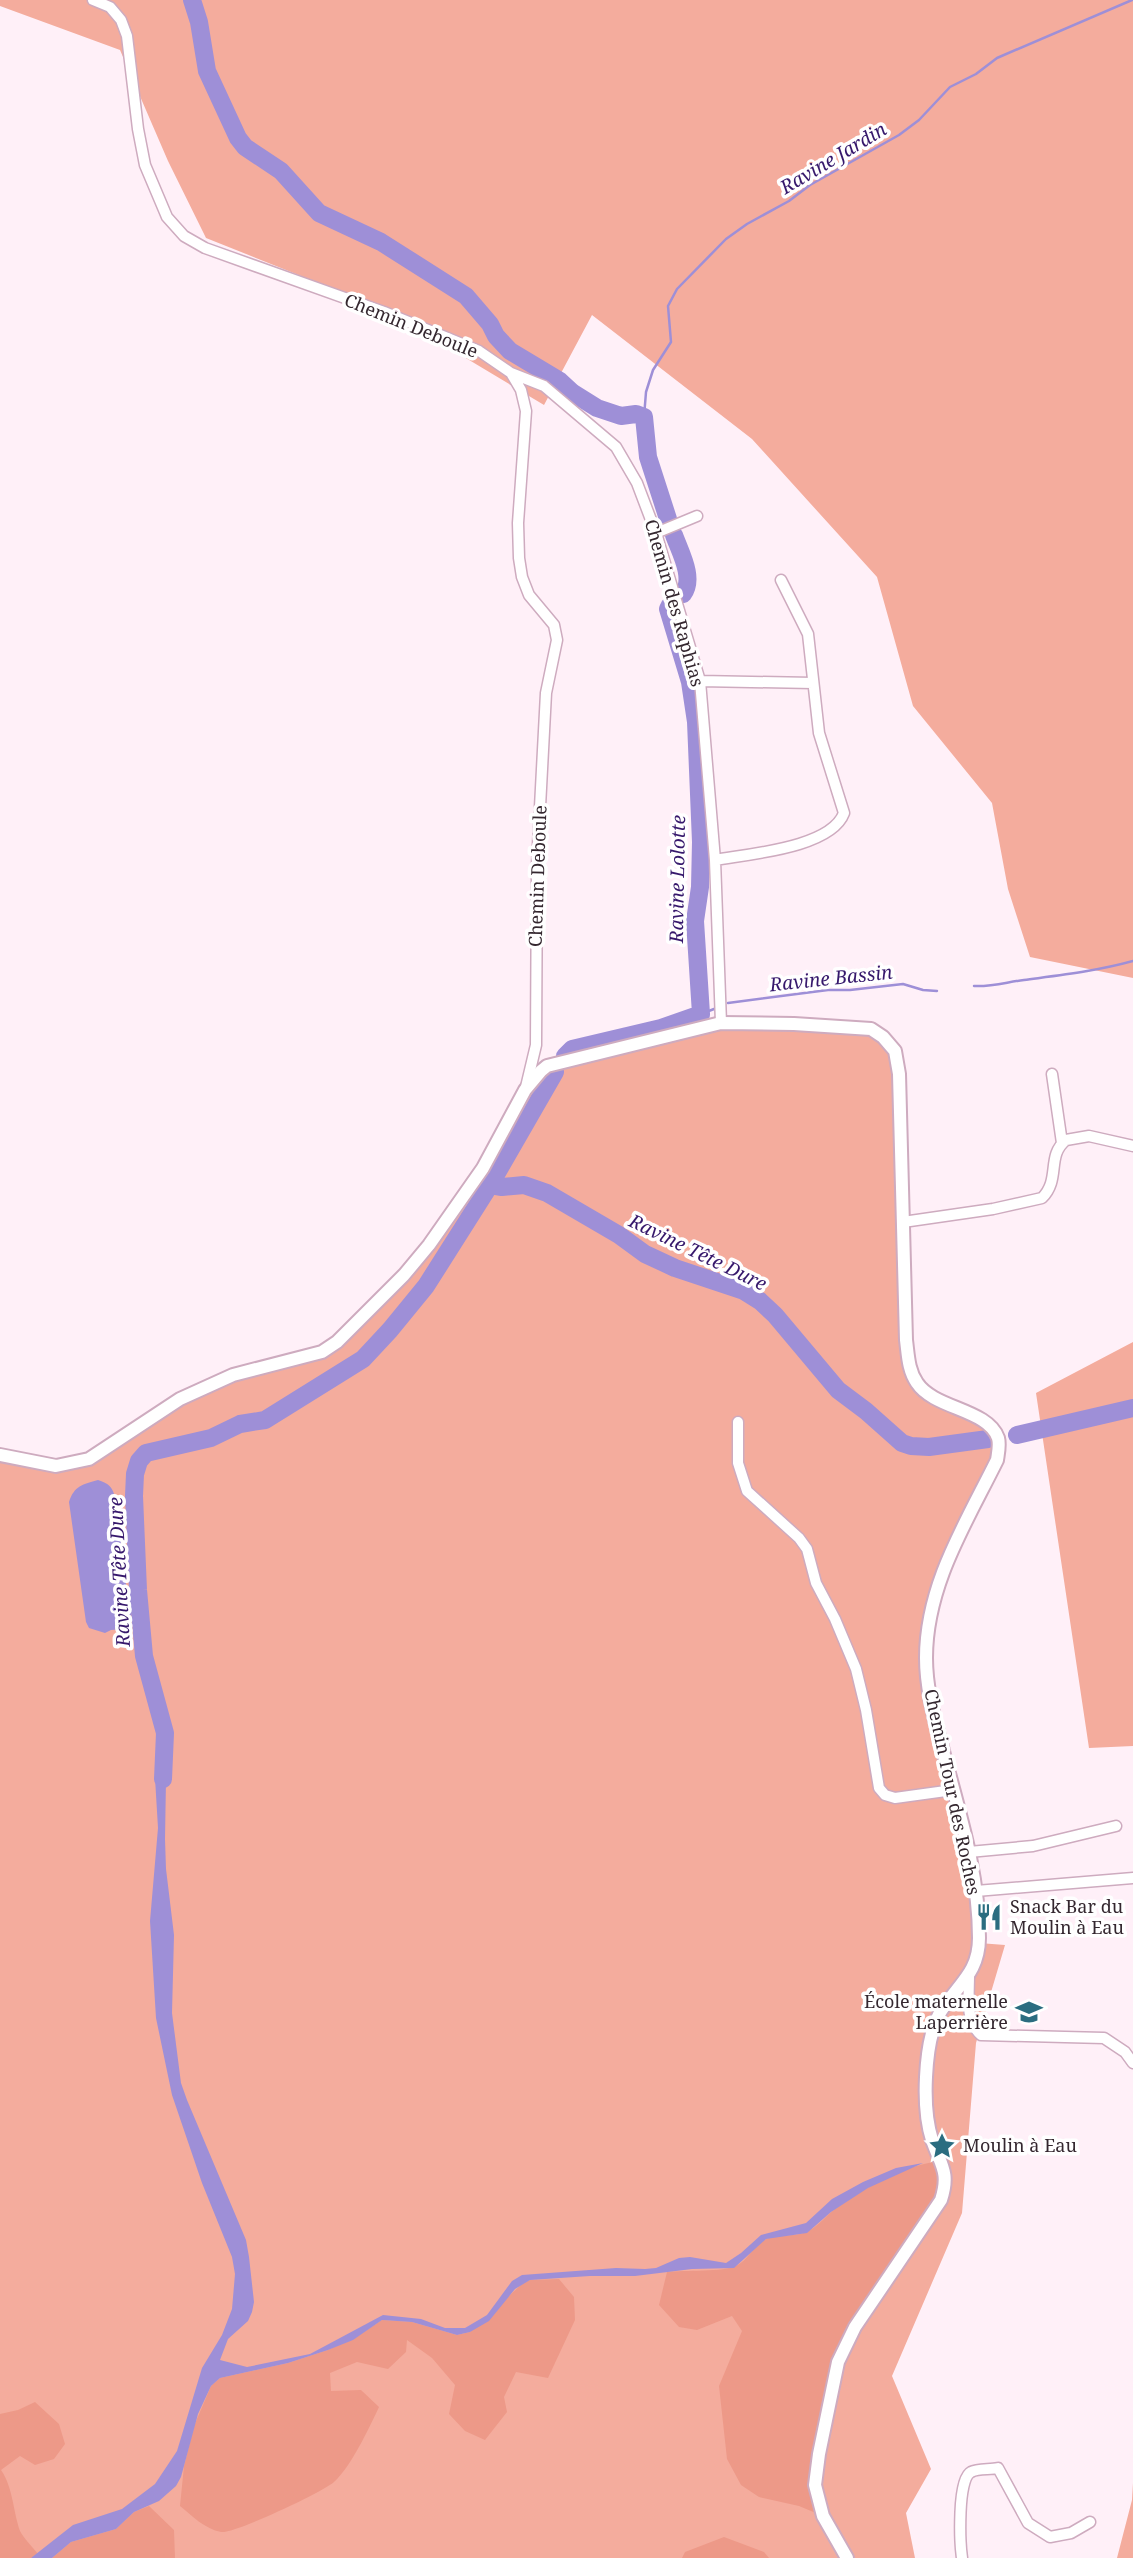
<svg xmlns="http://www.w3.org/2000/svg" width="1133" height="2558" font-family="'Noto Serif',serif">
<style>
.green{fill:#f4ac9d}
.forest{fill:#ed9988}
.water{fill:#9e8fd7}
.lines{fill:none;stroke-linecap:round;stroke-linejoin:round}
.stream{stroke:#9e8fd7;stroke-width:2.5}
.river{stroke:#9e8fd7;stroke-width:18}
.minor-casing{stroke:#ceabbf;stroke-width:13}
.tertiary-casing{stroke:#ceabbf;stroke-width:16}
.minor{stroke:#fff;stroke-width:10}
.tertiary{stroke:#fff;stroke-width:12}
.labels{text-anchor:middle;stroke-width:7;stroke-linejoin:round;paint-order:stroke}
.street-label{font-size:18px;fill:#34272f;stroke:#fff}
.poi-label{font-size:18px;fill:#34272f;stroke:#fff;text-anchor:start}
.water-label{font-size:19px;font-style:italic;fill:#36186c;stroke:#fff}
</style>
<rect width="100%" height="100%" fill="#fff0f8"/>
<!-- green -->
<path class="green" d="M0,0H1133V978L1030,957L1008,889L992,803L913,706L877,577L752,439L592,315L544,405L384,309L206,238L168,161L120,50L0,6Z
M721,1023L871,1029L895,1051L906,1340L918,1385L981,1419L998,1444L946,1560L926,1657L969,1852L979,1943L1005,1945L976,2043L962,2213L892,2376L931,2469L906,2513L915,2558H0V1455L56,1466L89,1459L233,1375L322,1352L404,1275L541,1071Z
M1133,1342V1746L1089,1748L1036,1393Z
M1133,2483V2558H1117L1132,2500Z"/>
<!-- forest -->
<path class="forest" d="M943,2161L946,2184L844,2345L819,2454L823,2516L799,2506L759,2497L741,2485L727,2459L719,2386L742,2331L732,2316L697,2330L679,2327L659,2305L667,2272C684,2270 724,2272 736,2266C749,2260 754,2243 769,2238C783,2233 797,2238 810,2230C819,2225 827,2215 835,2209C866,2187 904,2164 943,2161Z
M559,2279L574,2297L575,2320L548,2378L516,2372L504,2397L507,2412L485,2440L465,2431L449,2414L455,2385L432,2358L407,2340L406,2352L388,2369L357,2362L330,2373L331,2391L361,2390L379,2407C369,2428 351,2467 334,2482C323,2492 234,2534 221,2532C205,2529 192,2516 180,2506L184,2466L194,2426L211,2386L220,2378L288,2363L328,2350L361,2334L382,2320L412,2322L457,2335L470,2332L523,2283L530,2280Z
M35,2402L59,2424L65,2444L54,2459L35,2465L20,2456L1,2470C13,2487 13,2511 20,2531C24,2539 32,2546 38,2554L31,2558H0V2414L18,2410Z
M149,2506L174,2530L175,2558H52L71,2542L116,2529L134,2512Z
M724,2537L764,2552L769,2558H682L685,2552Z"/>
<!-- water -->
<path class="water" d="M98,1480C110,1484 112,1487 116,1499L127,1593L131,1608V1619L126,1629L111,1630L105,1633L89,1628L86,1622L69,1502C74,1486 83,1484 98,1480Z
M165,1755L169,1761L166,1780L165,1839L166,1869L174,1935L172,2013L181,2083L187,2100L246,2240L249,2257L254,2302L252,2312L248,2321L228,2339L220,2360L247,2367L310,2354L383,2315L421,2319L445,2328H465L487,2315L512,2281L522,2275L616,2268L645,2269L656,2268L679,2258L690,2257L726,2263L741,2253L761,2235L806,2223L832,2199L863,2182L896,2168L923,2163L868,2188L831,2212L807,2233L766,2239L734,2268L692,2269L635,2276H590L530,2280L515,2289L489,2321L470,2332L457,2335L412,2322L382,2320L353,2340L328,2350L288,2363L220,2378L211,2386L198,2414L181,2477L176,2486L159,2501L134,2512L116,2529L71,2542L52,2558H31L73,2525L122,2509L155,2484L177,2451L202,2368L222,2335L232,2309L235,2274L232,2257L202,2183L172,2095L156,2018L150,1921L158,1828L155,1778L157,1768Z"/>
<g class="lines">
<!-- stream -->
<path class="stream" d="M644,417L646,392L653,370L671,342L668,306L677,289L726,239L747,224L789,201L810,185L899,135L919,120L950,87L976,74L997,58L1132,0
M974,986C992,987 1007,982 1024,980C1061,975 1097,971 1133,961
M728,1003L828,990H850L903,984L923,990L937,991
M701,1014L714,1009"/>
<!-- river -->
<path class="river" d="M192,0L199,22L207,71L238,138L245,147L281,171L319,213L381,242L466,296L490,324L496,336L510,351L560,381L573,393L597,408L621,416L636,414L644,417L648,457L668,519
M674,535C680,552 695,578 683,594
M565,1056L572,1049L661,1028L701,1014L695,921L700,887L701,842L696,722L690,682L668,609L670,605
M490,1185L502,1187L524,1185L547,1193L619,1235L645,1254L675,1268L744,1291L760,1301L775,1315L838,1390L866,1411L902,1443L911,1446L929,1447L988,1439
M1017,1435L1133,1408
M163,1779L165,1733L144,1656L138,1590L134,1496L135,1474L139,1461L146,1453L211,1438L240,1424L265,1420L363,1359L390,1330L426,1286L490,1185L555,1072"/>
<defs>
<path id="minor" d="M93,0L110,7L121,20L127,36L138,129L145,165L167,217L184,236L205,248L384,312L479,351L511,373L521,390L526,411L518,523L519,558L522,577L529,595L554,625L557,640L546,693L537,864L536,1045L526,1087
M511,373L544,386L616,447L637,483L656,533L700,681L715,860L721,1023
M656,533L697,516
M700,681L813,683
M715,860C748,854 831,848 844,813L819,733L808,634L781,580
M1052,1074L1062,1143
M903,1222L993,1209L1042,1198C1061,1179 1046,1156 1066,1140L1089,1136L1133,1146
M738,1422V1463L747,1491L799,1538L807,1549L816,1583L835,1619L856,1669L866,1710L879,1788L885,1795L895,1798L953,1790
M969,1852L1033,1846L1116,1826
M976,1891L1133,1878
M969,1976C969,1996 965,2021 981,2035L1104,2038L1125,2052L1133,2063
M962,2558C960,2544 957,2479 971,2472C978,2468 990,2470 998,2468L1028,2523L1050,2537L1071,2533L1090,2522"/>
<path id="tertiary" d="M0,1455L56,1466L89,1459L180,1399L233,1375L322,1352L337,1342L404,1275L429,1245L483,1168L525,1090L541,1071L547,1066L721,1023L794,1024L871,1029L883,1037L895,1051L899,1074L906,1340C908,1355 908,1370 917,1383C934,1409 988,1409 998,1438C1000,1445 998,1453 997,1460C966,1523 926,1585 926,1658C926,1690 935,1720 943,1751C959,1812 979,1874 979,1938C979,1973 958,1984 941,2011C930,2029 927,2056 926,2077C925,2097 926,2121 932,2140C941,2166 950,2172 941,2200L855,2327L838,2362L819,2454L815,2485L823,2516L847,2558"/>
</defs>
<!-- minor casing -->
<use href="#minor" class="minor-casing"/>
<!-- tertiary casing -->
<use href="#tertiary" class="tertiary-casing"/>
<!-- minor -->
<use href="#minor" class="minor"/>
<!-- tertiary -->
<use href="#tertiary" class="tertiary"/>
</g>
<!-- icons -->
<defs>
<symbol id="restaurant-bare" viewBox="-9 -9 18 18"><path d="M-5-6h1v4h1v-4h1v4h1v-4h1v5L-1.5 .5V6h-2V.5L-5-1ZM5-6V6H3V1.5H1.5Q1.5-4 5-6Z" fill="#2b6d80" stroke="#fff" stroke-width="2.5" paint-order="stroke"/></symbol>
<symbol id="school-bare" viewBox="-9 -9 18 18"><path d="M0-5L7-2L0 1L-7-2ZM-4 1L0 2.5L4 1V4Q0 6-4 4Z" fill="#2b6d80" stroke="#fff" stroke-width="2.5" paint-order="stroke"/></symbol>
<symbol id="sight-bare" viewBox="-9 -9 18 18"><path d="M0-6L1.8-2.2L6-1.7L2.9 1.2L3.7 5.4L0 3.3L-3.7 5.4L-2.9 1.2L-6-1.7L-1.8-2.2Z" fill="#2b6d80" stroke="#fff" stroke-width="2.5" paint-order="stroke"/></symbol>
</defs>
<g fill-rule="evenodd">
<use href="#restaurant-bare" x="970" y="1898" width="38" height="38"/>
<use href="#school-bare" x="1010" y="1993" width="38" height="38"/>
<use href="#sight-bare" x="923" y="2127" width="38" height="38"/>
</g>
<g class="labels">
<!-- street labels -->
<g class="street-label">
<text transform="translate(411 326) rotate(22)" y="6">Chemin Deboule</text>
<text transform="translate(674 603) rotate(74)" y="6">Chemin des Raphias</text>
<text transform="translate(538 876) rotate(-88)" y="6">Chemin Deboule</text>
<text transform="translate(952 1792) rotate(78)" y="6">Chemin Tour des Roches</text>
</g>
<!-- poi labels -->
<g class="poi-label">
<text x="1010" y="1913">Snack Bar du<tspan x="1010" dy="21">Moulin à Eau</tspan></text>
<text x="1008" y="2008" text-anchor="end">École maternelle<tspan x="1008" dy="21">Laperrière</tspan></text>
<text x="963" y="2152">Moulin à Eau</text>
</g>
<!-- water labels -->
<g class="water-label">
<text transform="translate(833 158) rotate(-31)" y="7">Ravine Jardin</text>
<text transform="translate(677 879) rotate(-89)" y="7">Ravine Lolotte</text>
<text transform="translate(831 978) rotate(-6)" y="7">Ravine Bassin</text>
<text transform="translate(698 1252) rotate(26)" y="7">Ravine Tête Dure</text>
<text transform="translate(119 1572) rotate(-93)" y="7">Ravine Tête Dure</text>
</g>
</g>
</svg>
